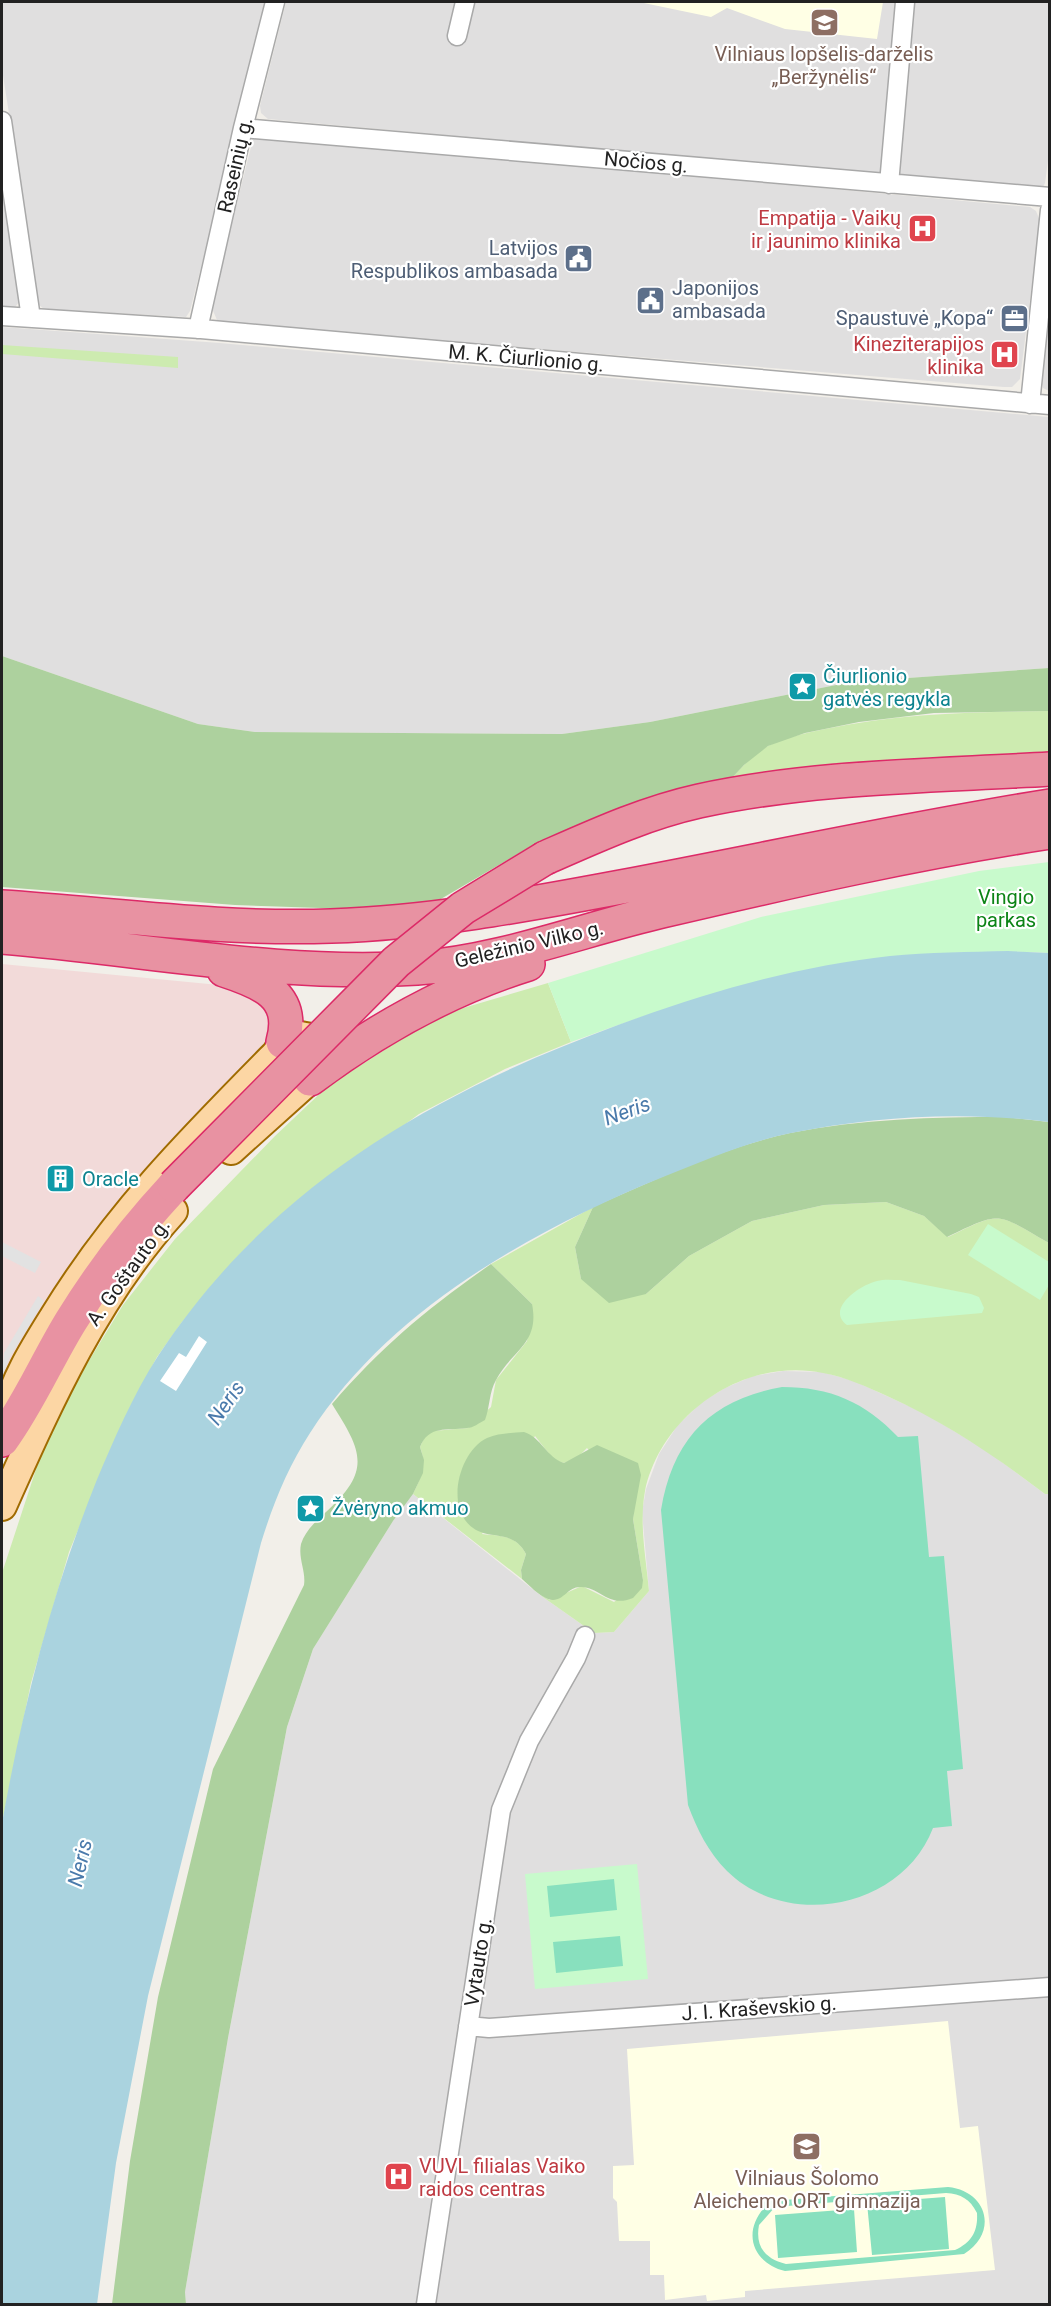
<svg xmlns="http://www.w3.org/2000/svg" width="1051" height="2306" font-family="Roboto,sans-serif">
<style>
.residential{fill:#e0dfdf}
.commercial{fill:#f2dad9}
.education{fill:#ffffe5}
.grass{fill:#cdebb0}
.forest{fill:#add19e}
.park{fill:#c8facc}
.pitch{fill:#88e0be;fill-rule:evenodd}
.parking{fill:#e2e2e2}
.water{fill:#aad3df}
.pier{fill:#fff}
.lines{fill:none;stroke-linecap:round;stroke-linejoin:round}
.street-casing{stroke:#a9a9a9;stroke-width:21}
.primary-casing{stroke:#a06b00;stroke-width:32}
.highway-casing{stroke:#dc2a67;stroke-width:36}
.street{stroke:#fff;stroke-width:18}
.primary{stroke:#fcd6a4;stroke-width:28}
.highway{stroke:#e892a2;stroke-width:33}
.highway-bridge-casing{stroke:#dc2a67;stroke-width:36;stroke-linecap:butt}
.highway-bridge{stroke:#e892a2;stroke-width:33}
.labels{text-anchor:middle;stroke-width:4.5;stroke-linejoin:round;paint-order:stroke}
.education-label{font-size:20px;fill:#785e54;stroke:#fff}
.street-label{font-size:20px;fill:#222;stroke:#fff}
.health-label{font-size:20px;fill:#be3a42;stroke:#fff;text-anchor:end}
.service-label{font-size:20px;fill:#4e5e75;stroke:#fff;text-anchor:end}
.culture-label{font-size:20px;fill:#0d838f;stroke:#fff;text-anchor:start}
.park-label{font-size:20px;fill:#0c8416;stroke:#fff}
.water-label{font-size:21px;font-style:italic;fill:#4a7aab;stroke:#fff}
</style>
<rect width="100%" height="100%" fill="#f2efe9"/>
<!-- residential -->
<path class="residential" d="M2,2H268L190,311L186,317L44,309L39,305L2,69Z
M286,2H1049L1050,146L1045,183L1043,187L1036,189L268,119L261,113L260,106Z
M257,136L1030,207L1036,211L1040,221L1020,379L1012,387H1004L224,323L217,320L211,306L253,139Z
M2,180L21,300L15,307H2Z
M1049,311V391L1043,388L1041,380Z
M2,327L220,343L1049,417V668L851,682L650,722L562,734L255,732L198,724L2,656Z
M783,1371L822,1372L854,1381L924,1413L987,1451L1045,1494H1049V2304H186L185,2292L228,2038L287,1727L313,1649L393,1521L413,1494L540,1595L594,1633L614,1632L649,1591L642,1512L646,1489L659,1454L677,1426L702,1402L725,1388L753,1376Z"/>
<!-- commercial -->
<path class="commercial" d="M2,964L250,988L258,991L278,1032L163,1150L88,1238L90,1248L2,1401Z"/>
<!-- education -->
<path class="education" d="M639,2H883L877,39L785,29L727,8L711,17Z
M948,2021L960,2128L978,2126L995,2270L745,2291V2297L707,2301L706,2295L665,2300L664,2275H650V2241H619L617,2202L613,2198V2166L634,2165L627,2049Z"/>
<!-- grass -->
<path class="grass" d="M2,345L178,357V368L2,354Z
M1049,711V756L727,783C739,770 752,755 768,746C785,737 807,733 825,729C899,713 974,712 1049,711Z
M548,983L571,1042L505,1069L419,1114L269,1225L237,1257L182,1322L157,1357L121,1426L69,1552L31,1683L2,1823V1573L41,1454L79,1377L123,1305L175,1239L275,1136L328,1086L419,1028L460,1009Z
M886,1202L924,1216L948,1237C1004,1209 997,1214 1049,1243V1494H1045C995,1456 945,1422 887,1396C867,1387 846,1377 823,1373C745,1357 662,1413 645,1491C639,1524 646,1558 649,1591L614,1632L594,1633L540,1595L550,1600L582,1586L614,1602L643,1580L633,1519L634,1505L587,1448L578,1457L564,1463L554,1460L535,1436L482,1534C501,1536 516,1535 526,1554L521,1570L522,1579L413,1494C421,1477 427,1466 420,1447L425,1436L433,1431L468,1428L491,1407L496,1380L527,1341L532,1304L491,1264L593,1207L575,1247L581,1279L646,1294L689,1256L752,1221L824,1205Z"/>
<!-- forest -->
<path class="forest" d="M2,656L198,724L255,732L562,734L650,722L851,682L1049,668V711L934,713L859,722L805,733L768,746L744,765L727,783L621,813L533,845L434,903L351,909L235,905L2,887Z
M1005,1117L1049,1122V1243C997,1214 1004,1209 947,1237L924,1216L886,1202L824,1205L752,1221L689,1256L646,1294L609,1303L581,1279L575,1247L593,1207C657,1179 722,1148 790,1133C861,1119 933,1117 1005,1117Z
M491,1264L532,1304C540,1344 512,1350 496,1380C489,1392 490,1407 485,1420C479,1423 473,1428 467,1428C446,1431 429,1425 420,1447L424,1460L423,1473L413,1494L393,1521L313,1649L287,1727L228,2038L185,2292L186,2304H112L130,2161L158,1997L213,1769L304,1585C306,1571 298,1559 301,1544C305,1531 316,1521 326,1512C373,1470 361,1450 332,1404C382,1346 428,1308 491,1264Z
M524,1432C542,1438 546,1457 564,1463L597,1445L638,1463L641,1475L633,1519L643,1580L642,1588L633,1598C608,1608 602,1588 581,1587C567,1586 563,1604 548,1599C538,1595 530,1586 522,1579L521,1570L526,1554C511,1525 483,1545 465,1520C448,1496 462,1450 487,1438C499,1433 512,1433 524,1432Z"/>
<!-- park -->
<path class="park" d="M1049,862V953C874,944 734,982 571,1042L548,983L761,917L979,871Z
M988,1224L1049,1262V1285L1040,1300L968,1255Z
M900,1280L971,1294L979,1297L984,1308L982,1313L847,1325C825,1309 860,1285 877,1281C884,1279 893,1280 900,1280Z
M637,1864L648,1979L535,1989L525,1874Z"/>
<!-- pitch -->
<path class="pitch" d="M782,1387C830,1387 865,1402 898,1437L918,1436L929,1557L944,1556L963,1769L947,1771L952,1826L933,1828C902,1909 787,1930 727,1871C708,1852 697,1829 688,1805L661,1510C673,1438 711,1400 782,1387Z
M614,1879L617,1910L550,1917L547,1886Z
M620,1936L623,1966L556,1973L553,1942Z
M948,2187C987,2191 999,2232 964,2254L785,2271C753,2263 742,2233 764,2208L747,2209V2203ZM946,2193C961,2194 970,2199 977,2213C978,2231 972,2242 955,2250L786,2264C765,2259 755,2246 759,2225L775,2207Z
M945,2197L949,2249L872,2255L867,2203Z
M854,2209L857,2252L778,2258L775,2215Z"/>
<!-- parking -->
<path class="parking" d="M2,1242L41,1262L35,1273L2,1256Z
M38,1296L44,1301L10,1357L2,1377L4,1353Z"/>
<!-- water -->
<path class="water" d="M1008,951L1049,953V1122C964,1111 876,1116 791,1133C747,1142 705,1160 663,1177C531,1231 389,1310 310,1433C288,1467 273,1504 261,1543L148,1996L116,2163L97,2304H2V1823C23,1706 52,1592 96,1482C114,1439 133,1395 158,1356C271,1185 431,1094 618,1025C705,993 797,966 890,956C929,952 969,952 1008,951Z"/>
<!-- pier -->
<path class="pier" d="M199,1336L207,1342L176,1391L160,1381L179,1353L186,1357Z"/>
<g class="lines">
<defs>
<path id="street" d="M457,36L465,2
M2,121L31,318
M243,128L1050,197
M889,184L905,2
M2,316L201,329L1050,405
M198,329L243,128L275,2
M1030,404L1050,210
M468,2026L489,2028L1050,1987
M426,2304L501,1810L529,1741L576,1658L585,1636"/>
<path id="primary" d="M5,1419C13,1382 34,1349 54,1317C117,1214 193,1138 277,1053L283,1042L300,1036L311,1038L318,1044L319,1062L310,1079L231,1150
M2,1506C49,1401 95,1297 173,1211"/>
<path id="highway" d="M545,858C595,836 645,813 699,801C814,776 932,776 1050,769
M2,907C111,914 221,930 331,926C428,923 525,905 621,887C764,860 906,829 1050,806
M2,937C140,948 278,977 417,968C500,962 581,930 662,911C790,881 919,852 1050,832
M224,970C261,982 296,995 283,1042
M310,1079C377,1029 448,989 528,964
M2,1440C29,1403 47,1360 71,1321C101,1272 135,1228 174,1186"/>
</defs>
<!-- street casing -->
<use href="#street" class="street-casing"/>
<!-- primary casing -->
<use href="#primary" class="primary-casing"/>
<!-- highway casing -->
<use href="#highway" class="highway-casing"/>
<!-- street -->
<use href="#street" class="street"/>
<!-- primary -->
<use href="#primary" class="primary"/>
<!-- highway -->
<use href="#highway" class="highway"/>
<defs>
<path id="highway-bridge" d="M174,1186L396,962L463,908L545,858"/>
</defs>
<!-- highway-bridge casing -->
<use href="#highway-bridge" class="highway-bridge-casing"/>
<!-- highway-bridge -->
<use href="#highway-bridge" class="highway-bridge"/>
</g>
<!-- icons -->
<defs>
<symbol id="school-square" viewBox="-11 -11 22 22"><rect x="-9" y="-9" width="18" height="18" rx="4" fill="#8d6e63" stroke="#fff"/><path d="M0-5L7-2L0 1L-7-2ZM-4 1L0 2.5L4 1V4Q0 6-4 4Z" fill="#fff"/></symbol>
<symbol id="hospital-square" viewBox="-11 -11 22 22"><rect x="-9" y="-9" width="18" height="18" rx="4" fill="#e0444e" stroke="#fff"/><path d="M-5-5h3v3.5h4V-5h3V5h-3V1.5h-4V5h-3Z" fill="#fff"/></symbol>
<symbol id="civic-square" viewBox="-11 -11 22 22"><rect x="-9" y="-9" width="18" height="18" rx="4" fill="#5c6f8a" stroke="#fff"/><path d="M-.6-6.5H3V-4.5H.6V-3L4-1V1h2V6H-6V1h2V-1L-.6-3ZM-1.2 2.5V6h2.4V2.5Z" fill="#fff"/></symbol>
<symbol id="office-square" viewBox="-11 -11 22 22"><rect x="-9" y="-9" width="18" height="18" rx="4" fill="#5c6f8a" stroke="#fff"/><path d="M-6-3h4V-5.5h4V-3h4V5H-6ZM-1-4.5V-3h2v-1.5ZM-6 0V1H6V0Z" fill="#fff"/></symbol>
<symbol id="sight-square" viewBox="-11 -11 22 22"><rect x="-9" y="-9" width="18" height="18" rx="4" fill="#0f9aa8" stroke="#fff"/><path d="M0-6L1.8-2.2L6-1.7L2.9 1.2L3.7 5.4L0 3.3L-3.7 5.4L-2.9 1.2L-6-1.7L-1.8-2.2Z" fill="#fff"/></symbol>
<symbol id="building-square" viewBox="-11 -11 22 22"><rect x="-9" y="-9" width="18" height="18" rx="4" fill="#0f9aa8" stroke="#fff"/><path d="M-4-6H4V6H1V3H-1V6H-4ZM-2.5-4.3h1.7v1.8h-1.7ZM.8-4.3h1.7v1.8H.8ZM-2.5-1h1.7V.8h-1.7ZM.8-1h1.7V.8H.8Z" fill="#fff"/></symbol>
</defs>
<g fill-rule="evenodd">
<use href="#school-square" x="808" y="6" width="33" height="33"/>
<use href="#hospital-square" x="906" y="212" width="33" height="33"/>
<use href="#civic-square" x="562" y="242" width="33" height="33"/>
<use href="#civic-square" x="634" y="284" width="33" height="33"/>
<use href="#office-square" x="998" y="302" width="33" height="33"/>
<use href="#hospital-square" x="988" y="338" width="33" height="33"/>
<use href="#sight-square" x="786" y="670" width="33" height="33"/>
<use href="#building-square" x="44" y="1162" width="33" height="33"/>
<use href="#sight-square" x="294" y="1492" width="33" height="33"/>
<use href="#school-square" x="790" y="2130" width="33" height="33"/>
<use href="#hospital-square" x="382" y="2160" width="33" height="33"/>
</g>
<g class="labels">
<!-- education labels -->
<g class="education-label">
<text x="824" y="61">Vilniaus lopšelis-darželis<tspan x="824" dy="23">„Beržynėlis“</tspan></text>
<text x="807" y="2185">Vilniaus Šolomo<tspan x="807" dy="23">Aleichemo ORT gimnazija</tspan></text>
</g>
<!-- street labels -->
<g class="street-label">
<text transform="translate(646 162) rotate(5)" y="7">Nočios g.</text>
<text transform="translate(235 165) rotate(-77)" y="7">Raseinių g.</text>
<text transform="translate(526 358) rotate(5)" y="7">M. K. Čiurlionio g.</text>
<text transform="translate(529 944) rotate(-13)" y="7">Geležinio Vilko g.</text>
<text transform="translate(128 1272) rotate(-54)" y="7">A. Goštauto g.</text>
<text transform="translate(478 1962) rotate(-81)" y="7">Vytauto g.</text>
<text transform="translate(759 2008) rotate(-4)" y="7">J. I. Kraševskio g.</text>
</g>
<!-- health labels -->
<g class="health-label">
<text x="901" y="225">Empatija - Vaikų<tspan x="901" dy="23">ir jaunimo klinika</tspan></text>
<text x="984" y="351">Kineziterapijos<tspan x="984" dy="23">klinika</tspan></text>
<text x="419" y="2173" text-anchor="start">VUVL filialas Vaiko<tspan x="419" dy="23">raidos centras</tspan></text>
</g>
<!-- service labels -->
<g class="service-label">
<text x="558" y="255">Latvijos<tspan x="558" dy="23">Respublikos ambasada</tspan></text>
<text x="672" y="295" text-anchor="start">Japonijos<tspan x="672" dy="23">ambasada</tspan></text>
<text x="993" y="325">Spaustuvė „Kopa“</text>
</g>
<!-- culture labels -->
<g class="culture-label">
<text x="823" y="683">Čiurlionio<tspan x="823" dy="23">gatvės regykla</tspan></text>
<text x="82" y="1186">Oracle</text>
<text x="332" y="1515">Žvėryno akmuo</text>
</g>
<!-- park labels -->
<g class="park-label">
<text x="1006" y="904">Vingio<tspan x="1006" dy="23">parkas</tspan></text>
</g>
<!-- water labels -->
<g class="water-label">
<text transform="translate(627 1111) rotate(-20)" y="7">Neris</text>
<text transform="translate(226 1403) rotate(-55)" y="7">Neris</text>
<text transform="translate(80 1863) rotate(-77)" y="7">Neris</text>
</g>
</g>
<!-- border -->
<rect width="1051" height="2306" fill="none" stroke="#222222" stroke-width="6"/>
</svg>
